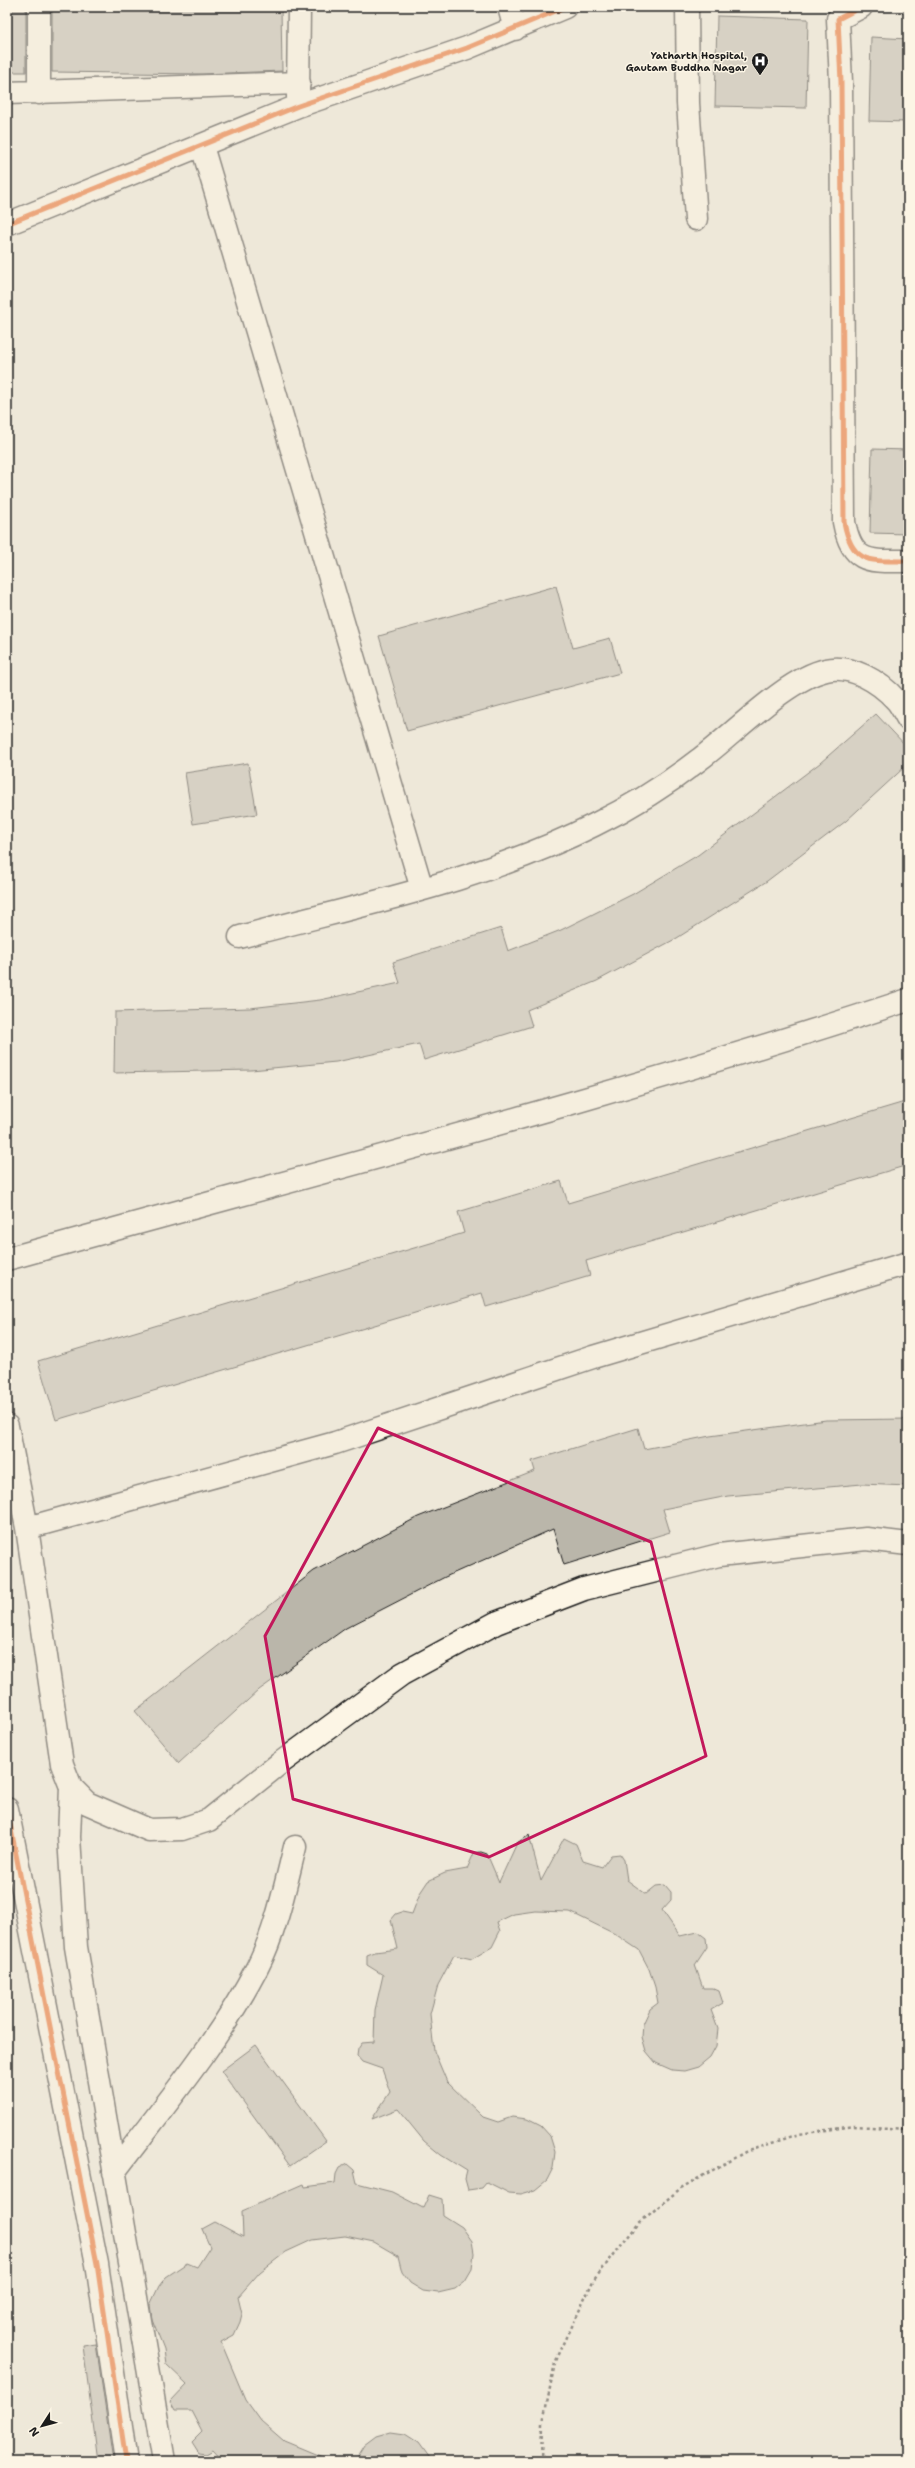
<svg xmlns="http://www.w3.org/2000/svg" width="915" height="2468" font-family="'Shantell Sans',sans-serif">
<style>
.building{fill:#bab6aa;stroke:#1c1c1c}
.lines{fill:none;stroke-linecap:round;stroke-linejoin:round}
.minor-casing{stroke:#1c1c1c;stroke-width:25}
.path{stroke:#1c1c1c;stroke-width:2.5;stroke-dasharray:3 3;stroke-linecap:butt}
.minor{stroke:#fcf5e5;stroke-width:22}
.cycleway-casing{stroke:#fcf5e5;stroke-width:8}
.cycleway{stroke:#e8590c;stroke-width:5}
.marked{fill:none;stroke:#c2185b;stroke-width:3;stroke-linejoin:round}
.labels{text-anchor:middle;stroke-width:3;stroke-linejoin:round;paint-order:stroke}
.poi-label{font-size:10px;font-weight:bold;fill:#1c1c1c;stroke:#fcf5e5;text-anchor:end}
</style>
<rect width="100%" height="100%" fill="#eee8d9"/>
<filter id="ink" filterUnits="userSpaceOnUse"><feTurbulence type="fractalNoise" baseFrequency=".025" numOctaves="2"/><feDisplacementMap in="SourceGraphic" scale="8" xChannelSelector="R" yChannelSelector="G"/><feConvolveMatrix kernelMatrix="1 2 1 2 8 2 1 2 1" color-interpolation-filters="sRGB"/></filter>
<g filter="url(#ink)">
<!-- building -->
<path class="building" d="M7,7H26V72H7Z
M52,7H281L282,71L202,74L52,72Z
M717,16L808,19L806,108L715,106Z
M871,37L908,39V122L869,121Z
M872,449L908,450V534L870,533Z
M556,586L573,648L610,638L620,673L407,731L379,636Z
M876,714L908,748V764L846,821L767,881L677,938L597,981L527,1010L532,1026L424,1060L419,1044L336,1062L251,1070L114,1073L115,1012L250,1008L320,1000L400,983L393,962L501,928L508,951L561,930L633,894L698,855L820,763Z
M248,763L257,814L193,824L185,773Z
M908,1101V1165L586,1261L590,1276L486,1307L482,1293L56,1420L38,1361L464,1233L458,1212L561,1181L568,1203Z
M908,1419V1486L862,1484L728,1496L663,1509L670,1532L564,1565L553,1529L445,1577L346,1628L259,1690L179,1763L135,1711L314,1571L418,1517L535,1471L532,1461L638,1428L644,1449L710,1436L826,1420Z
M529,1835L541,1881L564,1838L576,1844L583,1861L602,1867L611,1855L620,1854L624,1860L627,1880L646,1894L656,1886L665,1885L671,1892V1900L662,1910L680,1936L698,1932L706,1938L707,1947L695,1965L703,1988H712L719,1991L723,2003L711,2010L718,2029L716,2046L710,2057L698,2067L684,2071L672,2070L656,2063L646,2051L642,2037L643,2024L650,2009L658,2003L655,1987L649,1969L639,1950L615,1934L570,1912L535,1911L514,1914L497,1922L500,1931L492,1947L472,1959L454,1955L438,1985L430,2014L434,2051L447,2082L483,2117L498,2122L512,2117L527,2119L541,2126L550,2136L555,2152L553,2168L547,2180L535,2190L521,2194L509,2193L487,2182L482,2188L468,2190L465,2179L467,2171L441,2155L424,2141L398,2109L372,2119L390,2092L382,2069L362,2062L357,2056L358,2049L362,2043L374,2042L375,2010L383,1975L367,1965V1955L375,1952L398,1949L391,1920L396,1914L402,1912L412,1914L420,1893L428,1881L445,1873L467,1869L474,1853L481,1852L487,1854L499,1882L517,1843Z
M256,2045L326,2141L290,2166L221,2071Z
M347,2164L354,2170L357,2183L392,2192L423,2208L429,2195L442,2199L443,2215L462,2227L472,2241L474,2253L472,2269L465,2281L455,2289L438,2293L423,2291L410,2283L402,2272L398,2256L374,2242L345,2236L312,2240L286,2252L260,2272L238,2297L242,2314L240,2322L234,2335L221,2342L245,2399L261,2421L284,2441L332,2461H223L213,2450L206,2454L199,2453L192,2442L202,2432L191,2411H175L170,2402L187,2384L166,2364L164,2349L152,2319L150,2305L159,2286L166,2277L187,2263L197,2267L210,2247L202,2229L215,2222L243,2237L242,2211L304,2184L305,2187L335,2183L336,2174L339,2168Z
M96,2344L113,2461H98L83,2346Z
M391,2432L405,2434L419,2443L432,2461H355L365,2445L377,2436Z"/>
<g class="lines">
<defs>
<path id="minor" d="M509,7L515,29
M687,7L688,103L696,219
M861,7L838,19L841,82L844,522C852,565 870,561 908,561
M7,93L299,83
M39,93V7
M298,97L299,7
M202,146L422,889
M7,224L298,106L467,48L565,7
M240,937C359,905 483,881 594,825C629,808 669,783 700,759C734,734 786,679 826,670C851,664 880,682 896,700C901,705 904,713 908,719
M7,1259C308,1175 611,1098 908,1000
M7,1426L27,1528L62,1764L71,1787L87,1803L149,1830L182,1829L209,1820L279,1764L402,1674L496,1623L584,1589L719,1555L866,1539L908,1544
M27,1528L335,1443L593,1357L908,1263
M71,1787L69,1837L76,1947L164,2461
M7,1809L97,2264L126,2461
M114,2172C164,2106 219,2041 257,1968C276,1931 285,1887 295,1847"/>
</defs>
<!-- minor casing -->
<use href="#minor" class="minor-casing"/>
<!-- path -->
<path class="path" d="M542,2461L543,2422L555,2363L593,2281L639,2223L681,2188L745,2152L799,2134L854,2126L908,2129"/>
<!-- minor -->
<use href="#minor" class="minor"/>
<defs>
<path id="cycleway" d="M861,7L838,19L841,82L844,522C852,565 870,561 908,561
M7,224L298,106L467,48L565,7
M7,1809L97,2264L126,2461"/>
</defs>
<!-- cycleway casing -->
<use href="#cycleway" class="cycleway-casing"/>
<!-- cycleway -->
<use href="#cycleway" class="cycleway"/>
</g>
</g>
<!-- marked area -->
<path d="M0 0H915V2468H0ZM378,1428L651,1542L706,1756L489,1857L293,1799L265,1636Z" fill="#eee8d9" fill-opacity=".55" fill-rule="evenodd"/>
<path class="marked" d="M378,1428L651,1542L706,1756L489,1857L293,1799L265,1636Z"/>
<!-- icons -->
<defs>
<symbol id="hospital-pin" viewBox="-11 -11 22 30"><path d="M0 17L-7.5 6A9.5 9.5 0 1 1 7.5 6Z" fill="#1c1c1c" stroke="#fcf5e5"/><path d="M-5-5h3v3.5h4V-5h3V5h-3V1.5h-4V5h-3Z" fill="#fff"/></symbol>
</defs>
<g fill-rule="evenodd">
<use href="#hospital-pin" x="750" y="51" width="20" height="27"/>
</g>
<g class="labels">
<!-- poi labels -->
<g class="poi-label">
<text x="747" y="59">Yatharth Hospital,<tspan x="747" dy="12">Gautam Buddha Nagar</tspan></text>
</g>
</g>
<!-- margin -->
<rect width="915" height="2468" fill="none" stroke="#fcf5e5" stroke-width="24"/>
<rect x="12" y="12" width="891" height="2444" fill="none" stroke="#1c1c1c" stroke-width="1.5" filter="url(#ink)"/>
<!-- north arrow -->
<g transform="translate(42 2426) rotate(234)" stroke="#fcf5e5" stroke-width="3" paint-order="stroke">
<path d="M0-3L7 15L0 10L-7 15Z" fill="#1c1c1c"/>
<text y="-6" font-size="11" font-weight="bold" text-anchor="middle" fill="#1c1c1c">N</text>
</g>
</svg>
